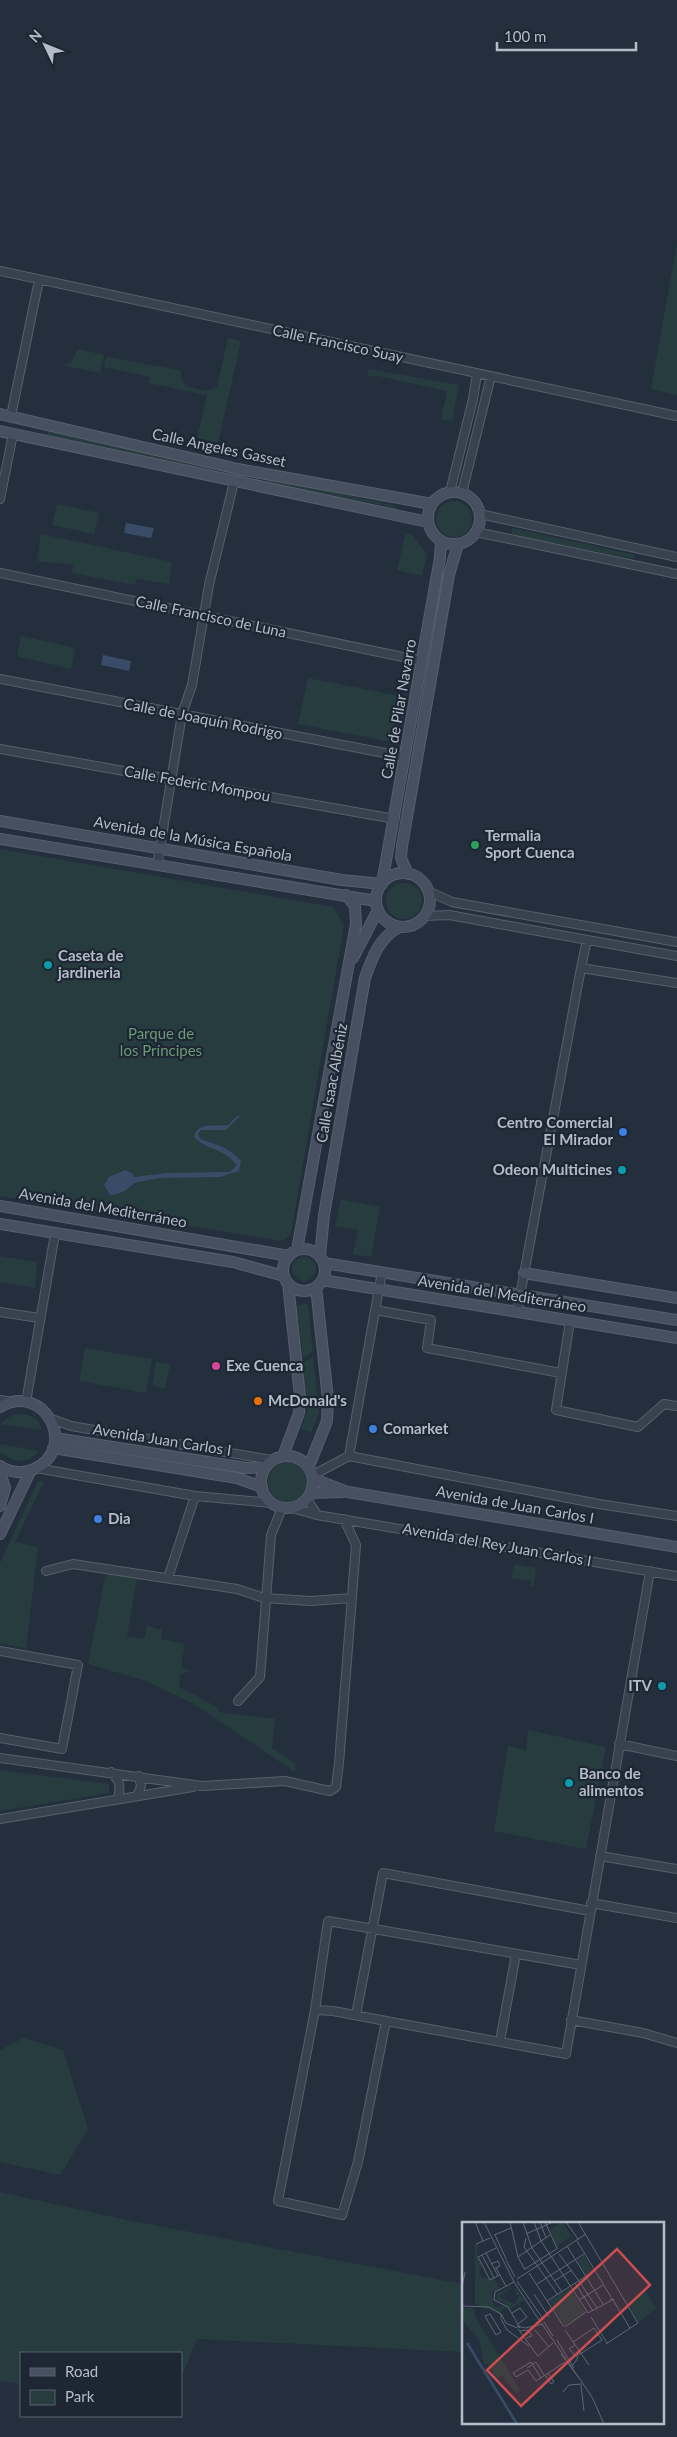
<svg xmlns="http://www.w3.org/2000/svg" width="677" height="2437" font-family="Lato,sans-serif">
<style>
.green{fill:#263c3f}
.water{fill:#394c67}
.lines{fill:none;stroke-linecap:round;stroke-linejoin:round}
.street-casing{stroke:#565f6c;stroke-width:10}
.secondary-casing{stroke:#565f6c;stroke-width:12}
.street{stroke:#38414e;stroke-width:8}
.secondary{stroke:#465061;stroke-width:10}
.leisure-dot{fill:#2e9e5b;stroke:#1d2633;stroke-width:2}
.culture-dot{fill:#0f9aa8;stroke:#1d2633;stroke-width:2}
.shop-dot{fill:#3f7fe0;stroke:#1d2633;stroke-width:2}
.hotel-dot{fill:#d1479c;stroke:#1d2633;stroke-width:2}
.food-dot{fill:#e8710a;stroke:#1d2633;stroke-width:2}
.labels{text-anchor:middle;stroke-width:4.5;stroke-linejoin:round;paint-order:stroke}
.street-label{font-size:15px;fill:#b4bcc9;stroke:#1d2633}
.poi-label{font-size:15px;font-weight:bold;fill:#b4bcc9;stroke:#1d2633;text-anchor:start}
.park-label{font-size:15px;fill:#6b9a76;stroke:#1d2633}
.inset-river{fill:none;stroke:#394c67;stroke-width:2.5}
.inset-road{fill:none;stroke:#5e6776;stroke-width:1}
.view{fill:#ce4d50;fill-opacity:0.15;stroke:#ce4d50;stroke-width:2.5}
.inset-edge{fill:none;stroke:#b4bcc9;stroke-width:2.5}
</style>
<rect width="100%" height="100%" fill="#242f3e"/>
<!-- green -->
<path class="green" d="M677,243V395L651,389Z
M228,338L241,341L218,443L197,438L207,395L149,383L150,377L104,367L106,357L180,370L182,380L186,386L205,391L217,387Z
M78,349L104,355L100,373L62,365L71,362Z
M369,369L459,385L452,421L441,420L447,391L378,376H367Z
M48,431L207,465L206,470L47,435Z
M268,478L397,506L396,508L267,482Z
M436 519a18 18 0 1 1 36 0a18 18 0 1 1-36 0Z
M57,504L99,513L94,534L52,525Z
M512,528L635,555L634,559L511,535Z
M41,534L172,562L169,584L137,579L134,585L72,573L73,565L37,561Z
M411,534L427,554L422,576L397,570L405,535Z
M21,636L72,647L75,650L71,669L17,656Z
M308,678L399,696L391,742L298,724Z
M0,849L333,907L344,925L291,1234L283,1241L0,1196Z
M386 901a18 18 0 1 1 36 0a18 18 0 1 1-36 0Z
M341,1199L380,1207L371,1257L353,1254L358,1230L335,1226Z
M0,1256L37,1262L35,1288L0,1282Z
M292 1269a12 12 0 1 1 24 0a12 12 0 1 1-24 0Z
M306,1304L308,1305L313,1352L303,1358L297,1305Z
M85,1348L152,1359L146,1393L79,1381Z
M313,1357L319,1413L311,1433L301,1429L308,1408L303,1363Z
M156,1362L170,1364L165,1389L152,1385Z
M26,1414L37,1420L43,1430L0,1424L12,1415Z
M0,1444L39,1451C27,1465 15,1463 0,1452Z
M268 1482a20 20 0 1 1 40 0a20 20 0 1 1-40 0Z
M38,1481H44L15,1542L38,1547L26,1649L0,1643V1563Z
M514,1564L536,1568L533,1587L530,1586L531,1581L511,1578Z
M106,1572L137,1579L127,1636L144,1639L147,1626L162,1630L161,1639L185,1644L181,1667L190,1671L180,1675L179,1687L217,1707L219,1712L275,1719L272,1748L295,1763V1772L194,1704L146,1681L88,1664Z
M528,1730L606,1747L586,1849L494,1831L508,1746L526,1750Z
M0,1770L109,1784V1793L0,1811Z
M23,2038L63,2050L88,2129L60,2175L0,2162V2050Z
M0,2192L122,2219L463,2284V2352L197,2339L181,2378V2353H21V2384L0,2381Z"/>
<!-- water -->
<path class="water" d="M126,523L154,528L151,538L124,533Z
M103,655L131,661L129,671L101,665Z
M238,1115L240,1116L226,1130H201L198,1134L200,1139C219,1146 227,1146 241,1161L239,1171L220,1177L159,1178L134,1183C127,1191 120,1194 110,1195L104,1185L109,1177L125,1170L132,1173L134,1177L167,1173L230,1172L237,1165C221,1146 209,1152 194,1137C197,1121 215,1127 228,1125Z"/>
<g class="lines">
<defs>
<path id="street" d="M0,271L677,416
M11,416L39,280
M450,492L473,399L477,374
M462,493L491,376
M0,499L13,434
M480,514L677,557
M476,532L677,574
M0,573L422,661
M0,679L405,757
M0,749L395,819
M157,866L182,714L192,685L209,585L234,482
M428,891L452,902L677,942
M424,916L449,915L677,956
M581,968L587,940
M375,1310L431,1320L427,1348L561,1373
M0,1312L39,1318
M517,1312L581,968L677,983
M570,1321L556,1410L638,1427L664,1404L677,1406
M0,1400L13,1402
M26,1402L55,1234
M49,1418L71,1426L272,1460
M349,1456L599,1504L677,1516
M36,1468L195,1496L272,1503
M313,1475L349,1456L382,1272
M307,1499L317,1515
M292,1508L317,1515L677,1576
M46,1571L73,1564L237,1589L264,1598L311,1601L352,1598
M168,1578L195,1496
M0,1651L78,1665L62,1749L0,1738
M238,1701L260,1677L271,1535L282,1508
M619,1744L677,1756
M0,1758L202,1786L285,1781L330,1791L336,1787L339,1763L356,1545L344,1519
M111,1772C120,1781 121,1786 118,1799
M137,1796L141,1786L139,1776
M0,1819L193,1787
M600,1856L677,1869
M591,1903L677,1918
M581,1965L328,1921L315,2010L278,2201L342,2215L358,2162L386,2021L566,2054L650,1571
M315,2010L333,2011L386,2021
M356,2015L383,1873L590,1911
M571,2020L643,2033L677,2043
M500,2041L516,1954"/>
<path id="secondary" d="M0,414L238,469L432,504
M0,431L428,522
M428 518a26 26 0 1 1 52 0a26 26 0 1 1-52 0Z
M0,821L342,880L382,884
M0,839L376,901
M376 900a27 27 0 1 1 54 0a27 27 0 1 1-54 0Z
M408,874L401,858L402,846L449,575L458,544
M382,883L440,558L441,541
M353,958L378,910
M0,1206L289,1256
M0,1224L233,1262L284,1276
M283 1270a21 21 0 1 1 42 0a21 21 0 1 1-42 0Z
M297,1250L356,924L355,906L346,895
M320,1256L324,1215L365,978C372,958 379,938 399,927
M324,1263L677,1320
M524,1273L677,1298
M322,1280L677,1338
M0,1407C45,1381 79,1449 34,1469C23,1474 10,1473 0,1466
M55,1438L246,1468L266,1467
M53,1448L237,1478L262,1487
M261 1482a26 26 0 1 1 52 0a26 26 0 1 1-52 0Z
M283,1456L299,1413L300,1396L288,1283
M309,1466L327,1421L328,1399L316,1287
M0,1472L5,1488L0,1506
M314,1479L348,1492L677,1547
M311,1493L342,1492
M0,1534L31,1470"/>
</defs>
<!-- street casing -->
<use href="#street" class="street-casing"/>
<!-- secondary casing -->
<use href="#secondary" class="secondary-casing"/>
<!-- street -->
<use href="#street" class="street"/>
<!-- secondary -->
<use href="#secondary" class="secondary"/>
</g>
<!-- markers -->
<circle class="leisure-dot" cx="475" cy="845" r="5"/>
<g class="culture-dot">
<circle cx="48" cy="965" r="5"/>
<circle cx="622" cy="1170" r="5"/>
<circle cx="662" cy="1686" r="5"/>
<circle cx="569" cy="1783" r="5"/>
</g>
<g class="shop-dot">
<circle cx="623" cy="1132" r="5"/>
<circle cx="373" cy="1429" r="5"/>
<circle cx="98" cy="1519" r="5"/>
</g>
<circle class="hotel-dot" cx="216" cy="1366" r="5"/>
<circle class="food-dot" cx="258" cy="1401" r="5"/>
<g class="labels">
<!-- street labels -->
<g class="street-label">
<text transform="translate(338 344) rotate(12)" y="5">Calle Francisco Suay</text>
<text transform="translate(219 448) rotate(12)" y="5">Calle Angeles Gasset</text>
<text transform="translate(211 617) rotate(12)" y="5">Calle Francisco de Luna</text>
<text transform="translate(399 709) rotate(-80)" y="5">Calle de Pilar Navarro</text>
<text transform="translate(203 719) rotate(11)" y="5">Calle de Joaquín Rodrigo</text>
<text transform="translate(197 784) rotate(10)" y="5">Calle Federic Mompou</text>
<text transform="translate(193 839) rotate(10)" y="5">Avenida de la Música Española</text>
<text transform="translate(332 1083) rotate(-80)" y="5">Calle Isaac Albéniz</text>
<text transform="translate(103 1208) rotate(10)" y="5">Avenida del Mediterráneo</text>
<text transform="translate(502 1294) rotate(9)" y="5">Avenida del Mediterráneo</text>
<text transform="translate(162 1440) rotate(9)" y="5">Avenida Juan Carlos I</text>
<text transform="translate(515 1505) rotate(10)" y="5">Avenida de Juan Carlos I</text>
<text transform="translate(497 1545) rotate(10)" y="5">Avenida del Rey Juan Carlos I</text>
</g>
<!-- poi labels -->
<g class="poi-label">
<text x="485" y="841">Termalia<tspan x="485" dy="17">Sport Cuenca</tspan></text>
<text x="58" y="961">Caseta de<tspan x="58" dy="17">jardineria</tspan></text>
<text x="613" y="1128" text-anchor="end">Centro Comercial<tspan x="613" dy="17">El Mirador</tspan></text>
<text x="612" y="1175" text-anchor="end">Odeon Multicines</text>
<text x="226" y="1371">Exe Cuenca</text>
<text x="268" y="1406">McDonald's</text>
<text x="383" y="1434">Comarket</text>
<text x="108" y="1524">Dia</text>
<text x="652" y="1691" text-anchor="end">ITV</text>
<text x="579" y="1779">Banco de<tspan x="579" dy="17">alimentos</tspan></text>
</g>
<!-- park labels -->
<g class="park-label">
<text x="161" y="1039">Parque de<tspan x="161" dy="17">los Príncipes</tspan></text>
</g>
</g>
<!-- overview -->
<g transform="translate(462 2222)">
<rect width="202" height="202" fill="#242f3e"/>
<path d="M101,0L109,14L95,24L88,8ZM16,22L15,34L20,44L17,50L20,56L32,57L37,64V67L30,70V75L32,84L44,85L38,90L42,94L13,82V23ZM122,34L131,49L124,53L115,38ZM53,64L37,75L53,82L58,72L54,74L53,65L62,78L57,81L59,85L56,82L48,87L40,84L44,81L35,78V72ZM108,66L123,90L103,104L87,79ZM184,69L194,86L177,100L166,81ZM0,86H11L15,98L59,169L54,171L40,154L35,156L26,142L22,143L17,117L0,98Z" fill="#263c3f"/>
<path class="inset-river" d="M5,121L55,202"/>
<path class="inset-road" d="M13,0L21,19M22,0L52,60L77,98M48,0L56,35L63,48M61,0L70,26L100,70M72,0L79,19L126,91L152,77H148M78,0L84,16M83,0L95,26M104,0L116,17M116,0L176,101L144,122M64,12L91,0M32,13L49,6M33,13L44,37M64,16L62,25L96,73M115,19L149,75M14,22L28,16M105,24L141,82M34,26L16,35L28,58L38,53M24,31L36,54M97,32L117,59M20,33L32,56M56,35L88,13M44,38L53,55M29,42L36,39L38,44L33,46M34,46L44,64M63,47L96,26M67,51L102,105M55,57L124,12M55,59L81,97M92,59L110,48M117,59L135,86M52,60L33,70L32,78L46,85L57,104M113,61L131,89M75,62L122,32M0,65L3,50M72,72L87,95M117,78L141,63M151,78L168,106M85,79L132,49M0,84L27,85L39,92M50,91L58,86L65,95L56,102M28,92L39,110L34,113L23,94ZM129,95L145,121M39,96V92L44,101L55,106M39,97L45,108L67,124M82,100L91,114M80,102L130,175L142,202M103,105L124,90M58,106L55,104L63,106L81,102M56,107L76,134L91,121M73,108L87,125M103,108L127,143M58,109L66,108L70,114L64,116M95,118L112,146M111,120L132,106L140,118L115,134M99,132L117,156M110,144L116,136L107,127L113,123M65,146L74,140L82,153M83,153L89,162L92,160L86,151M79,156L69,140L51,151L54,155L66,148L74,159L103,140M119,163L122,189M101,170L107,163L120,162"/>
<path class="view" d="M155,27L188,63L59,184L25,148Z"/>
<rect width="202" height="202" class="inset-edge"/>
</g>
<!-- legend -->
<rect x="20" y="2352" width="162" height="65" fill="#1d2633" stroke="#59626f"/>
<rect x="30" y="2368" width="25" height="8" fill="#465061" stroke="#59626f"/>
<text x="65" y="2377" font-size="15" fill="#b4bcc9">Road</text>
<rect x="30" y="2390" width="25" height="15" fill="#263c3f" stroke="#59626f"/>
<text x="65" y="2402" font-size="15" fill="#b4bcc9">Park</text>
<!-- north arrow -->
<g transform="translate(45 45) rotate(313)" stroke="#1d2633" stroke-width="4" paint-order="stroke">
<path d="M0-4L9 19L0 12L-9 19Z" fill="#b4bcc9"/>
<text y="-8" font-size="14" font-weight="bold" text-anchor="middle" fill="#b4bcc9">N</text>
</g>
<!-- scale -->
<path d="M497 42v8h139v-8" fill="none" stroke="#b4bcc9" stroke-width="2.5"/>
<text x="504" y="42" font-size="15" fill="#b4bcc9" stroke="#1d2633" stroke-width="4" paint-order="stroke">100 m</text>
</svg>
